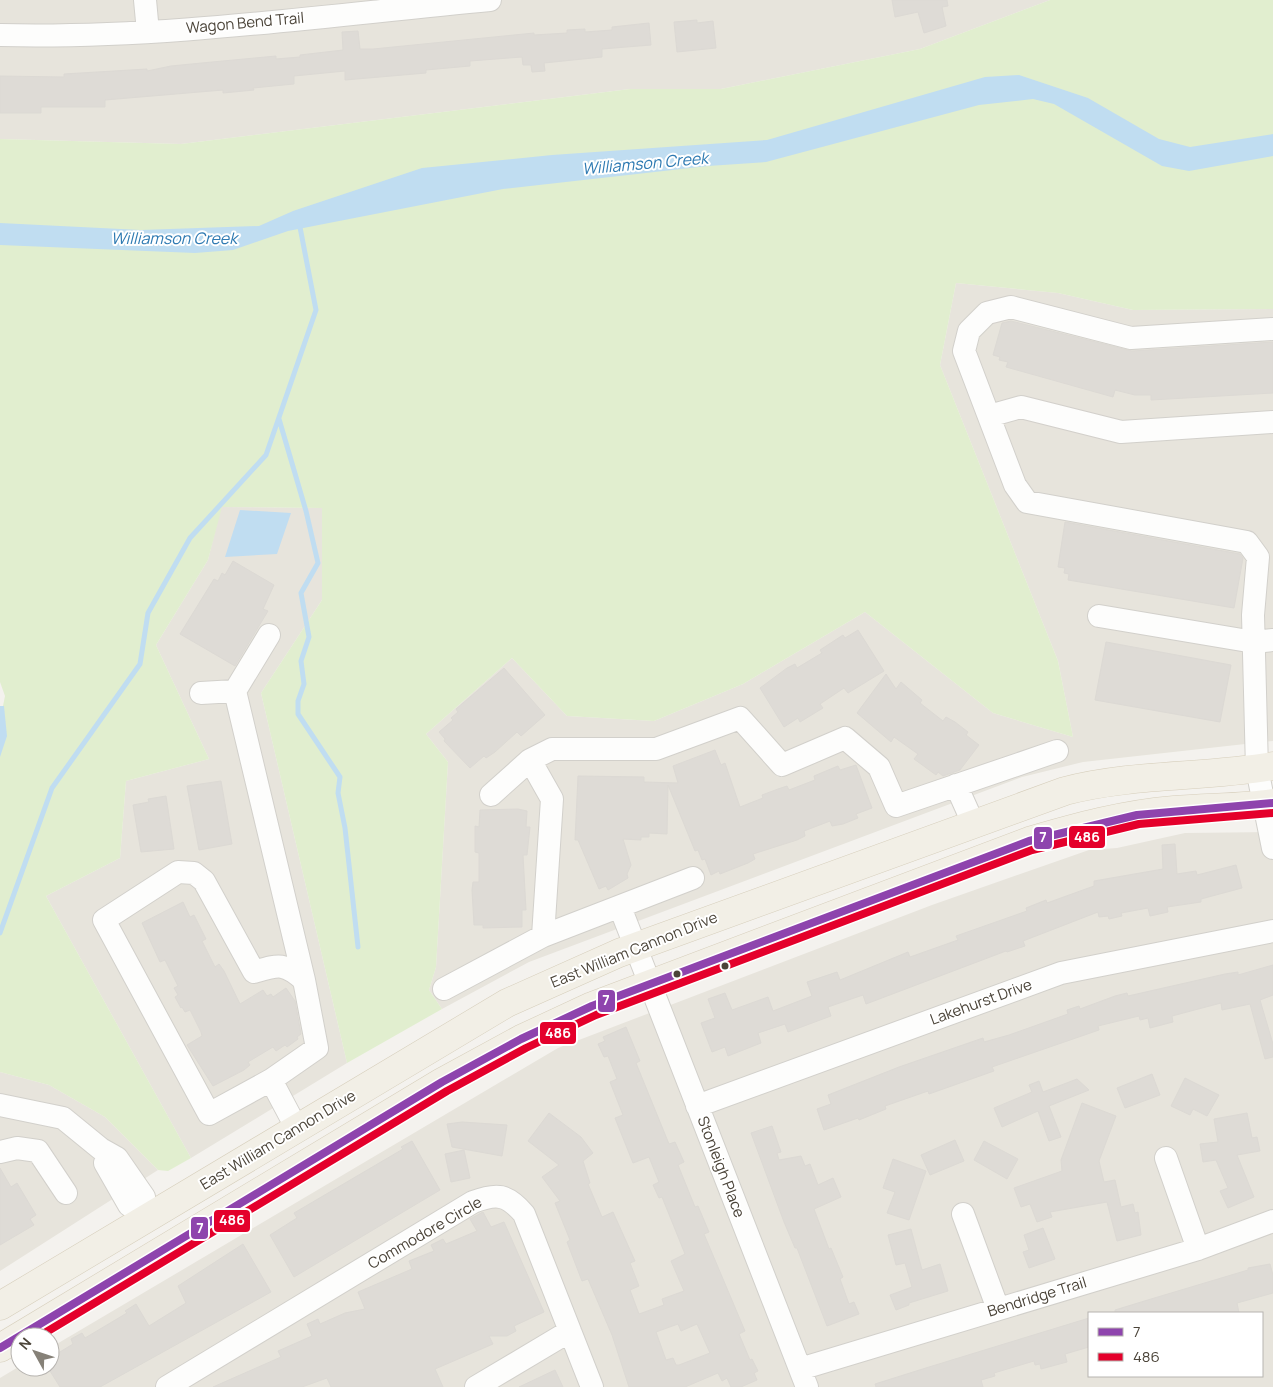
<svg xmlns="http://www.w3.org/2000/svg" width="1273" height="1387" font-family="Manrope,sans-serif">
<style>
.residential{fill:#e7e4dc;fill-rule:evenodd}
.green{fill:#e1eecf}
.water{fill:#c0ddf1}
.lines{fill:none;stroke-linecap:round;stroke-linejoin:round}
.stream{stroke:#c0ddf1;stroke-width:5}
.building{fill:#dedbd6;stroke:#dcd9d4;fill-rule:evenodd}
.minor-casing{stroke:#d2d0cb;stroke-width:24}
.major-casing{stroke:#d6cebb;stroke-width:29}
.minor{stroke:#fdfdfc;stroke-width:22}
.major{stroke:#f2efe6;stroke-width:28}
.bus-1-casing{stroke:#fff;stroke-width:11}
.bus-2-casing{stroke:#fff;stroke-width:11}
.bus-1{stroke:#8e44ad;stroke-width:8}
.bus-2{stroke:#e4002b;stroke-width:8}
.bus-dot{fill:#4b4439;stroke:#fff;stroke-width:2}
.labels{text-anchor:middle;stroke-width:4;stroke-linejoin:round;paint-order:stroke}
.street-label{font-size:15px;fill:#4b4439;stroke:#fff}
.water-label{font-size:16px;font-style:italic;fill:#2e7ab2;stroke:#fff}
.line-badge{stroke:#fff;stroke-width:2}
.badge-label{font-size:14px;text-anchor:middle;font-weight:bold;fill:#fff}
</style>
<rect width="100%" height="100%" fill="#f4f2ee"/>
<!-- residential -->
<path class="residential" d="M0,0H1050L920,49L721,89H630L181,144L0,139Z
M956,283L1058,293L1133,310L1273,309V741L1083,762L1022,777L529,962L442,1009L429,990L436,967L448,762L426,734L512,658L567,716L654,721L743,684L865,612L993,713L1073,737L1058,661L940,365Z
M221,507L322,508V600L261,693L347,1063L191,1158L46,896L120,858L126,781L209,759L156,645L208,560Z
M1273,832V1387H0V1378L20,1366L50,1367V1348L558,1048L932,905L1089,850L1117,848L1185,833ZM1089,1313H1262V1376H1089Z
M0,1072L49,1085L105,1117L158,1170L0,1271Z"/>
<!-- green -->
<path class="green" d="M1050,0H1273V309L1133,310L1058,293L956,283L940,365L1058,661L1073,737L993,713L865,612L743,684L654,721L567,716L512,658L426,734L448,762L436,967L429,990L442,1009L347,1063L261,693L322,600V508L222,507L208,560L156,645L209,759L126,781L120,858L46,896L191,1158L168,1171L158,1170L105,1117L49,1085L0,1072V721L5,696L0,682V139L181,144L630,89H721L920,49Z"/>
<!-- water -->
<path class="water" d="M1019,75L1088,98L1159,139L1190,147L1273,134V156L1189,171L1162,166L1054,104L1033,99L979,105L766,162L708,166L503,189L288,231L233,250L195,253L0,245V223L141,230L259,226L293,211L422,168L552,155L767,140L985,77Z
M240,510L291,513L277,554L225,557Z
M0,706H4L7,736L0,757Z"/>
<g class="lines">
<!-- stream -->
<path class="stream" d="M279,419L306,511L318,563L301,593L309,637L301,661L304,684L298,701V714L340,777L338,793L345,828L358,947
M0,933L52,788L140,664L148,613L190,538L266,455L316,310L299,222"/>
</g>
<!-- building -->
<path class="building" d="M892,0H947L948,6L942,7L946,26L924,33L918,12L895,17Z
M697,20V23L713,21L716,48L677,52L674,22Z
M649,23L651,45L602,49V57L544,63L545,71L532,72L531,65H523L522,57L470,61V66L426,70V73L345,80V71L294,76V84L253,88L254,90L223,93V90L105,100V107H41V113H0V76L64,77V74L147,69V71L171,66L212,62L276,56V59L300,57V55L343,50L342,32L358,31L360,49H373L534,33V35L567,33V30L585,29V32L612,30V27Z
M1011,321L1132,351L1273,342V393L1151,400V395H1135L1115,390L1113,397L1006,367L1008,362L999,360L1000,357L993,355L1002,323Z
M1065,522L1240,554L1243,558L1234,608L1068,580L1069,574L1064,573L1065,568L1058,567Z
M233,561L274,585L263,609L268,611L235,666L180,634L214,579L218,581L222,573L225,575Z
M858,630L884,671L848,693L844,688L820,704L823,708L800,722L798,718L784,727L760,688L787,668L795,664L797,668L822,653L820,650L843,635L845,638Z
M1106,642L1231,665L1220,722L1095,700Z
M504,668L545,715L521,736L517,732L495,752L486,758L484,756L470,768L444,741L445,739L439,732L453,720L451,718L458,712L456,709Z
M886,674L896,689L901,682L922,700L920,703L943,721L946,717L955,722L968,732L966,735L979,745L960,770L943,776L938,772L936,775L914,759L918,754L894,737L891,742L857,713Z
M715,750L721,765L725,763L740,807L763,798L762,795L778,789L787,786L789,790L815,780L814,776L838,766L840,770L856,765L872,808L856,814L858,818L843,824L832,826L830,821L804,831L805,836L797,840L753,854L755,859L748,863L720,874L719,871L711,875L705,859L702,860L698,850L695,851L668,785L667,834L649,833V837H641V840L623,839L631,865L627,874L628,878L608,890L606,886L599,889L578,840H575L578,776L644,777V782L678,783L673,766Z
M221,781L232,844L199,850L187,786Z
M166,796L174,849L141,852L133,805L149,802L148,799Z
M518,809L527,811L526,827H530L527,855H523L526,910H522V927L483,928V925H474L472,890L473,882H479V853L475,852V826L479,827L480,810Z
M1175,844L1177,874L1196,871L1197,875L1236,865L1242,888L1201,899V902L1167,907L1168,912L1150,916L1148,908L1121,913L1122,916L1109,919L1108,916L1099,917L1098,912L1023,941L1025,946L1007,952L1006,951L866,1004L863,995L828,1007L831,1016L788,1032L785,1024L758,1033L761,1043L728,1056L725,1047L712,1052L701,1023L715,1018L708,999L725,993L732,1010L768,997L773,1011L812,996L807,982L837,972L840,980L908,952L910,957L958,940L956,936L1027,911L1026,908L1046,900L1047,903L1094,886V881L1163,869L1162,845Z
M183,902L190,917L194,915L206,939L202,941L215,967L219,964L224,971L240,1004L263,990L267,996L271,994L273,997L286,988L295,1001L301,1034L297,1037L298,1039L287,1047L285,1045L276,1051L273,1047L248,1062L250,1065L244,1070L213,1086L187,1045L202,1036L201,1032L190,1010L185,1012L182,1007L181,1008L175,997L178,995L174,988L178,986L165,960L160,962L142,923Z
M1273,965V995L1260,1000L1273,1044V1057L1265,1059L1250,1004L1222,1010L1221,1003L1172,1016L1173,1022L1150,1028L1148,1018L1140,1020L1139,1016L1098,1026L1099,1030L992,1067L994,1071L929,1094L928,1091L885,1106L886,1109L859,1120L858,1118L824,1130L817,1109L831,1104L828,1095L899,1067L983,1038L984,1042L1009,1035L1068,1014L1067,1010L1079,1006L1080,1009L1115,996L1127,993L1128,996L1225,974L1238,972V975Z
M626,1027L640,1061L636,1063L669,1144L675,1142L684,1162L678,1165L695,1207L698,1206L709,1232L704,1234L745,1331L739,1334L750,1360L752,1359L758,1371L754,1373L757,1380L741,1387H731L727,1378L722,1381L718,1373L685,1387H629L612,1335L588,1279L582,1281L567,1242L570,1240L555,1203L560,1201L542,1177L559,1165L528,1141L549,1113L581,1137L593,1153L583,1161L590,1183L588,1184L602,1217L613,1212L635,1261L630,1263L639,1286L630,1290L639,1314L664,1305L662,1299L684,1291L671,1261L685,1254L662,1197L659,1198L653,1185L659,1182L649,1157L633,1163L615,1118L623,1115L610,1082L617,1079L608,1056L604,1057L598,1044L605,1041L603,1037ZM678,1324L681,1331L697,1324L710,1353L679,1365H676L673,1358L666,1360L656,1332Z
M1152,1074L1160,1095L1125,1108L1117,1088Z
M1185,1078L1219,1095L1207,1116L1193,1109L1190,1115L1171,1106Z
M1077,1079L1089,1090L1049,1106L1061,1137L1049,1141L1038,1111L1002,1127L994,1108L1032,1092L1029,1085L1039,1081L1043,1092Z
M1082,1103L1116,1116L1099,1161L1104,1182L1115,1180L1121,1207L1133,1204L1135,1213L1138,1212L1141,1235L1117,1241L1107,1202L1050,1212L1052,1217L1037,1222L1030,1204L1021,1207L1014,1188L1062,1171L1061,1160Z
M1247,1113L1252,1138L1257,1137L1260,1151L1237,1155L1254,1197L1228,1208L1220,1191L1228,1188L1216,1160L1203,1162L1200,1144L1218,1142L1214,1119Z
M462,1122L507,1125L502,1156L452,1147L447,1124Z
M772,1126L781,1152L777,1153L779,1160L801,1156L805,1166L810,1164L818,1185L833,1178L841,1197L814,1209L829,1249L831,1248L843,1277L840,1279L849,1304L854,1302L859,1314L827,1326L797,1248H795L784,1222L751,1133Z
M955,1140L964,1161L930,1175L921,1155Z
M412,1141L440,1190L294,1277L270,1235L297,1218L294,1213L403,1149L401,1147Z
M984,1141L1018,1159L1007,1179L974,1160Z
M464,1150L470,1178L451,1182L445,1154Z
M893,1159L926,1171L909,1220L887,1213L895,1192L883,1188Z
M0,1168L11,1187L17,1183L36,1215L30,1219L34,1225L0,1245Z
M483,1212L491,1227L504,1222L544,1312L514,1326L516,1331L507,1336H489L493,1344L435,1369L443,1387H331L327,1378L302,1387H213L281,1357L278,1351L312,1336L307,1324L318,1319L320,1324L345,1313L365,1309L358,1292L412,1269L409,1261L434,1251L431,1245L443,1239L446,1244L477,1231L470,1219Z
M1043,1228L1055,1259L1029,1268L1023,1252L1029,1250L1024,1235Z
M911,1229L922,1270L940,1264L948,1291L909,1303V1305L896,1310L890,1295L912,1287L905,1263L896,1265L888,1235Z
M243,1244L271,1292L100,1387H60L50,1371V1358L73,1344L71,1339L82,1333L85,1338L127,1313L125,1311L136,1304L149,1326L186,1303L178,1286Z
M1270,1264L1273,1275V1293L1237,1303L1239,1313H1115V1310L1151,1299L1248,1270V1268Z
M1089,1318V1347L1065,1354L1067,1362L1041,1369L1040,1364L1035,1365L1034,1361L994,1373L995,1376L981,1380L983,1387H876L875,1384L929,1367Z
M555,1370L563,1387H519Z"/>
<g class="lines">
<defs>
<path id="minor" d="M145,0L148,32
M0,35C162,39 328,15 490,0
M1273,329L1131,338L1011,307L987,313L969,331L964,351L1015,485L1027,502L1247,542L1258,557L1253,615L1257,769L1273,848
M989,416L1021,407L1121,432L1273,422
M1099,616L1254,642L1273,640
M269,635L235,691L304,980L317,1048L271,1080L297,1129
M201,693L235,691
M956,785L973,823
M491,795L530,760
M620,907L807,1387
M543,936L552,799L530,760L552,749H656L740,718L782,765L845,738L879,767L896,806L1057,751
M444,989L543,936L693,878
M271,1080L209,1114L104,920L178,872L194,873L204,881L254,972C278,965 284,962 304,980
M0,1105L63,1118L101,1149L117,1158L144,1197L147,1217
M697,1106L1061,973L1273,931
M0,1152L17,1148L38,1151L66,1193
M1166,1158L1198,1249
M105,1163L129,1205L147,1217
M963,1214L998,1309
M800,1369L1198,1249L1273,1221
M167,1387L473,1202C497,1193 507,1194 524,1214L592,1387
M476,1387L570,1331"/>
<path id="major" d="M0,1306L507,1003L619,953L1065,791C1135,773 1203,778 1273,766
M0,1348L442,1082L521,1039L592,1006L1029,841C1077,827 1124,814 1174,810C1207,807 1241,808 1273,803"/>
</defs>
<!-- minor casing -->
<use href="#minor" class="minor-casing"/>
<!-- major casing -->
<use href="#major" class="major-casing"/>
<!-- minor -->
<use href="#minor" class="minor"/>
<!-- major -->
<use href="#major" class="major"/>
<defs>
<path id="bus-1" d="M0,1348L442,1082L521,1039L592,1006L1029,841L1137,815L1273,803"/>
<path id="bus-2" d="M38,1337L447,1091L526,1048L596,1015L1032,850L1139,824L1273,813"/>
</defs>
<!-- bus-1 casing -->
<use href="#bus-1" class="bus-1-casing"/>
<!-- bus-2 casing -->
<use href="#bus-2" class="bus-2-casing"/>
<!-- bus-1 -->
<use href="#bus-1" class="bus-1"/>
<!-- bus-2 -->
<use href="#bus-2" class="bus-2"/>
</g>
<!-- markers -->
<g class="bus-dot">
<circle cx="725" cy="966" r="4.5"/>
<circle cx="677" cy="974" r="4.5"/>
</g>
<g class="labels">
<!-- street labels -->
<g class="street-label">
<text transform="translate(245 23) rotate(-5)" y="5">Wagon Bend Trail</text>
<text transform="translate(634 950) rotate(-22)" y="5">East William Cannon Drive</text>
<text transform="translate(981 1002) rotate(-20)" y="5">Lakehurst Drive</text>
<text transform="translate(278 1140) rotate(-31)" y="5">East William Cannon Drive</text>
<text transform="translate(721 1167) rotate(69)" y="5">Stonleigh Place</text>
<text transform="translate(425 1233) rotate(-30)" y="5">Commodore Circle</text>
<text transform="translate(1037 1297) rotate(-17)" y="5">Bendridge Trail</text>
</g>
<!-- water labels -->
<g class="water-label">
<text transform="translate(645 163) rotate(-5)" y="6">Williamson Creek</text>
<text x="174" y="244">Williamson Creek</text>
</g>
</g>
<g class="line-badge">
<rect x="1068" y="825" width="38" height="24" rx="5" fill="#e4002b"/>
<rect x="1033" y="826" width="20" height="24" rx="5" fill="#8e44ad"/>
<rect x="597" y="989" width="19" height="24" rx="5" fill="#8e44ad"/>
<rect x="539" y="1021" width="38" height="24" rx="5" fill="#e4002b"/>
<rect x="213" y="1209" width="38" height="24" rx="5" fill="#e4002b"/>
<rect x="190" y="1216" width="19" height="24" rx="5" fill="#8e44ad"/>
</g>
<g class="badge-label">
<text x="1087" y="842">486</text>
<text x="1043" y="842">7</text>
<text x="606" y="1005">7</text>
<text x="558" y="1038">486</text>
<text x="232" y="1225">486</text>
<text x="200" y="1233">7</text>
</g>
<!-- legend -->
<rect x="1088" y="1312" width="175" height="65" fill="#ffffff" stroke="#b7b4b0"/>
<rect x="1098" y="1328" width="25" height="8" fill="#8e44ad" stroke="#b7b4b0"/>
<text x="1133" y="1337" font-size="15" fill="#4b4439">7</text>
<rect x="1098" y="1353" width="25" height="8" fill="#e4002b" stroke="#b7b4b0"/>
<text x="1133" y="1362" font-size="15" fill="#4b4439">486</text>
<!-- north arrow -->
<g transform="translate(35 1352) rotate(310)"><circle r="24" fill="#ffffff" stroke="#b7b4b0"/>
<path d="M0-4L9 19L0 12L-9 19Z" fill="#868178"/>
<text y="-8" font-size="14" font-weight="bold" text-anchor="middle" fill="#4b4439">N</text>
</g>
</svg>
